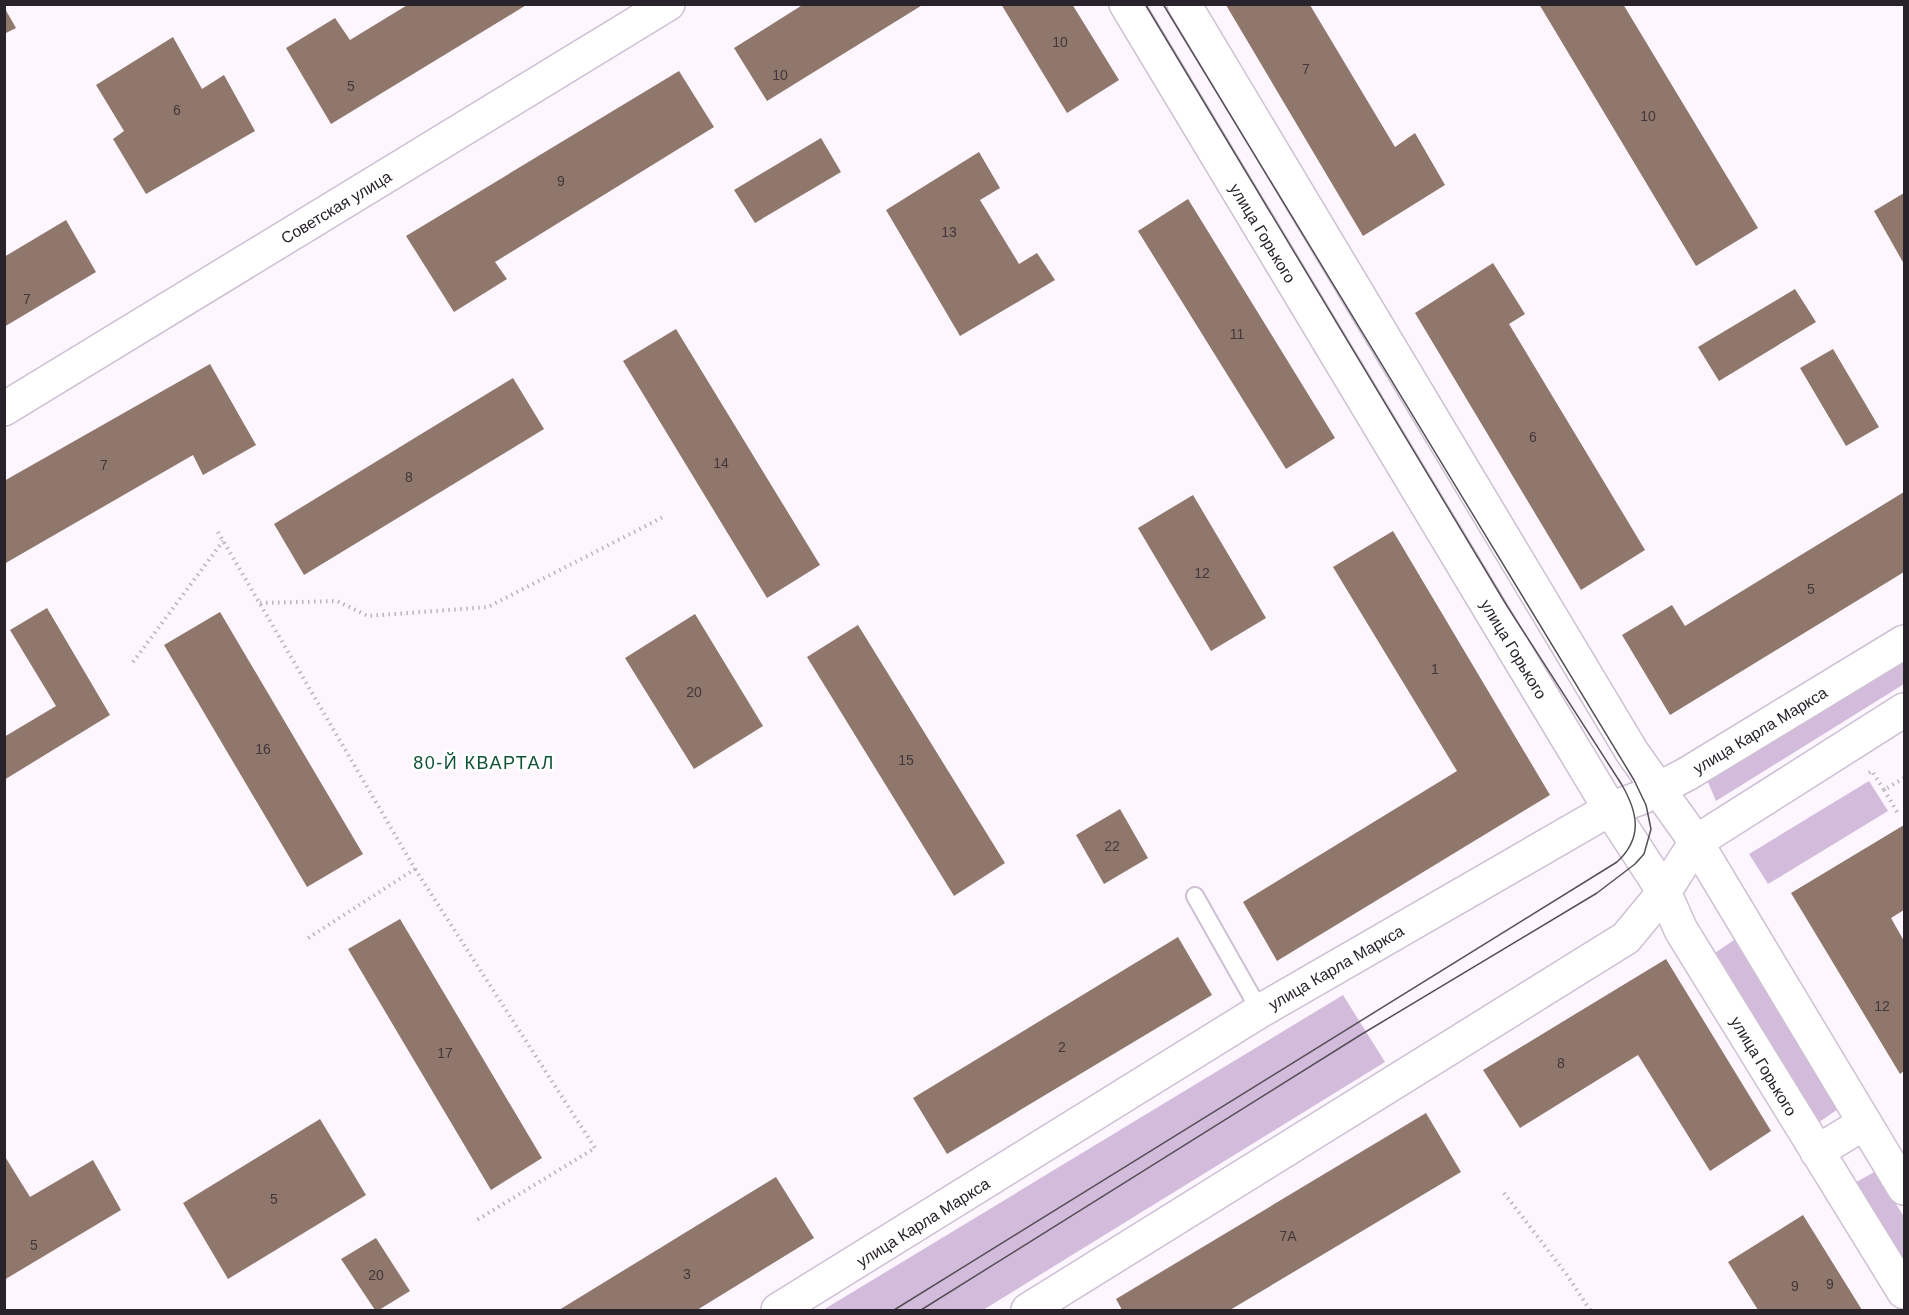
<svg xmlns="http://www.w3.org/2000/svg" width="1909" height="1315" font-family="Arial,sans-serif">
<style>
.green{fill:#d3bcdb}
.building{fill:#8f776c}
.lines{fill:none;stroke-linecap:round;stroke-linejoin:round}
.lane-casing{stroke:#cfbfd4;stroke-width:20}
.street-casing{stroke:#cfbfd4;stroke-width:36}
.secondary-casing{stroke:#cfbfd4;stroke-width:36}
.path{stroke:#bab3bc;stroke-width:4;stroke-dasharray:1.5 4.5;stroke-linecap:butt}
.lane{stroke:#fff;stroke-width:16}
.street{stroke:#fff;stroke-width:33}
.secondary{stroke:#fff;stroke-width:33}
.tram{stroke:#554e57;stroke-width:1.5}
.labels{text-anchor:middle;stroke-width:6;stroke-linejoin:round;paint-order:stroke}
.number-label{font-size:14px;fill:#42373a}
.street-label{font-size:16px;fill:#28222a;stroke:#fff}
.neighbourhood-label{font-size:18px;letter-spacing:1.5px;fill:#115337;stroke:#fff}
</style>
<rect width="100%" height="100%" fill="#fdf6ff"/>
<!-- green -->
<path class="green" d="M1904,660V684L1716,801L1707,780Z
M1869,781L1888,811L1768,884L1749,854Z
M1734,940L1838,1109L1815,1125L1709,957Z
M1343,995L1385,1062L983,1310H823Z
M1876,1171L1904,1217V1270L1851,1185Z"/>
<!-- building -->
<path class="building" d="M409,4H528L331,124L286,48L335,18L350,40Z
M804,4H924L767,101L734,48Z
M1001,4H1072L1119,80L1067,113Z
M1539,4H1623L1758,228L1696,266Z
M1226,5H1310L1395,147L1415,133L1445,185L1363,236Z
M4,7L16,28L4,34Z
M173,37L202,89L224,75L255,131L146,194L113,139L124,131L96,85Z
M679,71L714,127L495,262L507,279L454,312L406,236Z
M821,138L841,172L755,223L734,190Z
M979,152L1000,188L980,200L1019,264L1037,253L1055,280L960,336L886,210Z
M1904,193V264L1874,211Z
M1188,199L1335,438L1286,469L1138,231Z
M66,220L96,272L4,327V257Z
M1493,263L1525,314L1509,324L1645,550L1581,590L1415,313Z
M1795,289L1816,322L1719,381L1698,347Z
M676,329L820,565L767,598L623,361Z
M1833,349L1879,427L1846,446L1800,368Z
M210,364L256,445L203,475L193,455L4,564V481Z
M513,378L544,429L304,575L274,524Z
M1904,492V572L1670,715L1622,635L1672,605L1685,626Z
M1193,495L1266,618L1211,651L1138,528Z
M1393,531L1550,795L1277,961L1243,902L1457,771L1333,567Z
M47,608L110,715L4,780V737L56,706L10,630Z
M220,612L363,854L307,887L164,645Z
M695,614L763,726L694,769L625,658Z
M858,625L1005,863L954,896L807,657Z
M1120,809L1148,858L1104,884L1076,835Z
M1904,825V910L1891,918L1904,941V1071L1900,1074L1791,893Z
M400,919L542,1158L491,1190L348,949Z
M1178,937L1212,995L947,1154L913,1098Z
M1666,959L1771,1131L1710,1171L1638,1055L1520,1128L1483,1070Z
M1426,1113L1461,1172L1230,1310H1122L1116,1299Z
M320,1119L366,1195L228,1279L183,1203Z
M4,1155L30,1197L93,1160L121,1210L4,1280Z
M776,1177L814,1238L697,1310H559Z
M1803,1215L1862,1310H1758L1728,1262Z
M376,1238L410,1291L379,1310H375L341,1259Z"/>
<g class="lines">
<defs>
<path id="lane" d="M1195,896L1260,1011"/>
<path id="street" d="M4,409L668,4"/>
<path id="secondary" d="M1126,4L1610,809L1664,892L1681,930L1904,1292
M1184,4L1632,752L1696,842L1904,1188
M1817,1152L1864,1123
M778,1310L1260,1011L1610,809L1643,797L1687,774L1904,642
M1028,1310L1626,938L1664,892L1696,842L1904,710"/>
</defs>
<!-- lane casing -->
<use href="#lane" class="lane-casing"/>
<!-- street casing -->
<use href="#street" class="street-casing"/>
<!-- secondary casing -->
<use href="#secondary" class="secondary-casing"/>
<!-- path -->
<path class="path" d="M218,532L415,869L305,940
M260,603L337,601L368,616L488,607L663,517
M133,662L223,541
M1869,773L1872,771L1884,790L1904,778
M1884,790L1899,815
M415,869L595,1148L477,1220
M1504,1193L1567,1275L1590,1310"/>
<!-- lane -->
<use href="#lane" class="lane"/>
<!-- street -->
<use href="#street" class="street"/>
<!-- secondary -->
<use href="#secondary" class="secondary"/>
<!-- tram -->
<path class="tram" d="M894,1310L1617,862C1643,838 1638,813 1622,785L1507,606L1145,4
M921,1310L1362,1034L1597,893L1635,864L1644,854L1651,829L1646,805L1634,780L1163,4"/>
</g>
<g class="labels">
<!-- number labels -->
<g class="number-label">
<text x="1060" y="47">10</text>
<text x="1306" y="74">7</text>
<text x="780" y="80">10</text>
<text x="351" y="91">5</text>
<text x="177" y="115">6</text>
<text x="1648" y="121">10</text>
<text x="561" y="186">9</text>
<text x="949" y="237">13</text>
<text x="27" y="304">7</text>
<text x="1237" y="339">11</text>
<text x="1533" y="442">6</text>
<text x="721" y="468">14</text>
<text x="104" y="470">7</text>
<text x="409" y="482">8</text>
<text x="1202" y="578">12</text>
<text x="1811" y="594">5</text>
<text x="1435" y="674">1</text>
<text x="694" y="697">20</text>
<text x="263" y="754">16</text>
<text x="906" y="765">15</text>
<text x="1112" y="851">22</text>
<text x="1882" y="1011">12</text>
<text x="1062" y="1052">2</text>
<text x="445" y="1058">17</text>
<text x="1561" y="1068">8</text>
<text x="274" y="1204">5</text>
<text x="1288" y="1241">7А</text>
<text x="34" y="1250">5</text>
<text x="687" y="1279">3</text>
<text x="376" y="1280">20</text>
<text x="1830" y="1289">9</text>
<text x="1795" y="1291">9</text>
</g>
<!-- street labels -->
<g class="street-label">
<text transform="translate(336 207) rotate(-31)" y="6">Советская улица</text>
<text transform="translate(1263 233) rotate(59)" y="6">улица Горького</text>
<text transform="translate(1514 649) rotate(59)" y="6">улица Горького</text>
<text transform="translate(1760 730) rotate(-31)" y="6">улица Карла Маркса</text>
<text transform="translate(1336 967) rotate(-30)" y="6">улица Карла Маркса</text>
<text transform="translate(1764 1066) rotate(59)" y="6">улица Горького</text>
<text transform="translate(923 1222) rotate(-32)" y="6">улица Карла Маркса</text>
</g>
<!-- neighbourhood labels -->
<g class="neighbourhood-label">
<text x="484" y="769">80-Й КВАРТАЛ</text>
</g>
</g>
<!-- border -->
<rect width="1909" height="1315" fill="none" stroke="#28222a" stroke-width="12"/>
</svg>
